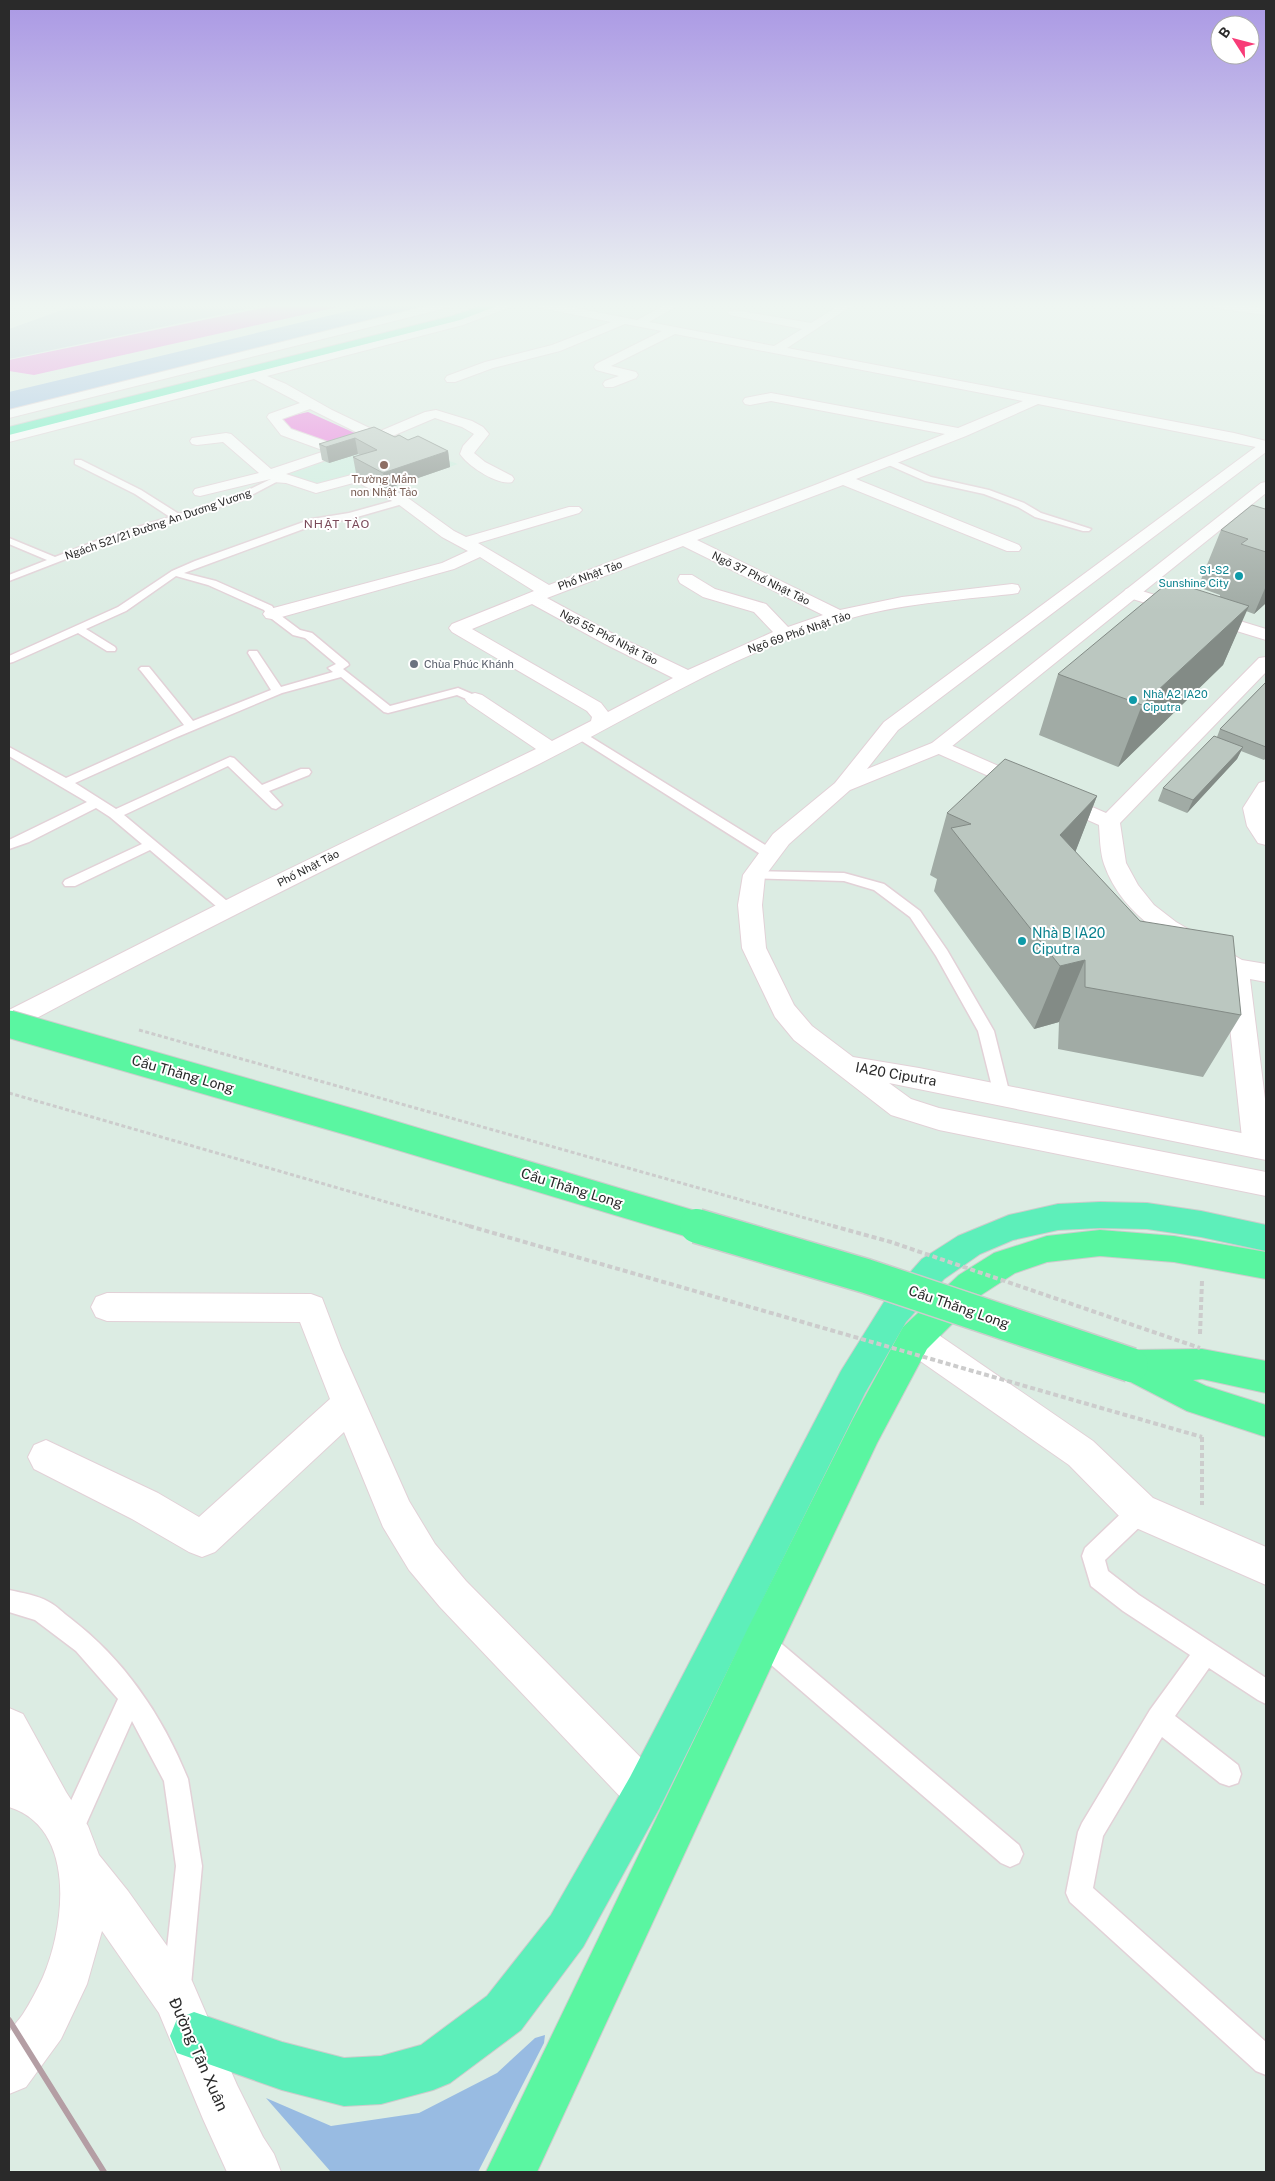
<svg xmlns="http://www.w3.org/2000/svg" width="1275" height="2181" font-family="'Public Sans',sans-serif">
<style>
.education{fill:#cbedde}
.green{fill:#98bbe2}
.cemetery{fill:#b3c8d5}
.water{fill:#ed6fdd}
.lines{fill:none;stroke-linecap:round;stroke-linejoin:round}
.service-casing{stroke:#e2d1d7;stroke-width:3}
.minor-casing{stroke:#e2d1d7;stroke-width:2}
.tertiary-casing{stroke:#e2d1d7;stroke-width:2}
.secondary-casing{stroke:#e2d1d7;stroke-width:2}
.primary-casing{stroke:#ccc;stroke-width:2}
.trunk-casing{stroke:#ccc;stroke-width:2}
.path{stroke:#ccc;stroke-width:4;stroke-dasharray:5 3;stroke-linecap:butt}
.service{fill:#fff;fill-rule:evenodd}
.minor{fill:#fff;fill-rule:evenodd}
.tertiary{fill:#fff;fill-rule:evenodd}
.secondary{fill:#fff;fill-rule:evenodd}
.primary{fill:#5defba;fill-rule:evenodd}
.trunk{fill:#5af6a1;fill-rule:evenodd}
.rail{stroke:#b49ea4;stroke-width:6}
.trunk-bridge-far1-casing{stroke:#ccc;stroke-width:29;stroke-linecap:butt}
.trunk-bridge-casing{stroke:#ccc;stroke-width:37;stroke-linecap:butt}
.path-bridge-far1{stroke:#ccc;stroke-width:3;stroke-dasharray:4 2.5;stroke-linecap:butt}
.path-bridge{stroke:#ccc;stroke-width:4;stroke-dasharray:5 3;stroke-linecap:butt}
.trunk-bridge-far1{stroke:#5af6a1;stroke-width:27}
.trunk-bridge{stroke:#5af6a1;stroke-width:34}
.wall{fill:#a1aba5}
.shaded-wall{fill:#838b86}
.building{fill:#bbc7c0;stroke:#838b86}
.education-dot{fill:#8d6e63;stroke:#fff;stroke-width:2}
.culture-dot{fill:#0f9aa8;stroke:#fff;stroke-width:2}
.worship-dot{fill:#6b7280;stroke:#fff;stroke-width:2}
.labels{text-anchor:middle;stroke-width:4;stroke-linejoin:round;paint-order:stroke}
.far-education-label{font-size:11px;fill:#785e54;stroke:#fff}
.far-street-label{font-size:11px;fill:#2a2a2a;stroke:#fff}
.far-culture-label{font-size:11px;fill:#0d838f;stroke:#fff;text-anchor:end}
.far-worship-label{font-size:11px;fill:#5b616d;stroke:#fff;text-anchor:start}
.far-neighbourhood-label{font-size:12px;letter-spacing:1px;fill:#7a4a59;stroke:#fff}
.culture-label{font-size:14px;fill:#0d838f;stroke:#fff;text-anchor:start}
.street-label{font-size:14px;fill:#2a2a2a;stroke:#fff}
.near-street-label{font-size:16px;fill:#2a2a2a;stroke:#fff}
</style>
<rect width="100%" height="100%" fill="#dcece3"/>
<!-- education -->
<path class="education" d="M385,439L458,464L386,489L359,475L322,487L285,475L313,466V462Z"/>
<!-- green -->
<path class="green" d="M374,305H446L9,414V392Z
M545,2035L544,2043L478,2172H331L266,2098L331,2126L419,2113L497,2073L535,2038Z"/>
<!-- cemetery -->
<path class="cemetery" d="M76,305H267L9,359V329Z"/>
<!-- water -->
<path class="water" d="M277,305L338,307L34,375L9,371V360Z
M308,412L357,434L339,446L293,431L282,420L286,417Z"/>
<g class="lines">
<defs>
<path id="service" d="M884,459H890L931,477L989,490L1024,503L1041,513L1091,529L1089,531H1083L1035,517L1018,507L984,494L925,481L884,463Z
M75,460H81L141,490L179,514L236,496L275,477L282,479L242,500L115,540L9,581V575L47,560L9,544V538L55,557L109,536L170,517L135,494L75,464Z
M403,498L407,501L406,503L350,519L317,524L184,573L216,581L272,606L276,612L300,630L312,633L348,663L349,665L343,669L390,706L458,688L479,697L481,699L479,701H471L457,695L388,713L384,712L341,677L282,693L177,737L75,783L116,809L230,757L234,758L262,785L301,769H309L311,772L309,775L269,791L282,805L276,809L272,808L228,766L124,815L233,906L235,909L233,912H223L150,850L75,886H65L63,883L65,880L142,844L110,817L96,808L29,842L9,849V840L87,802L9,756V747L66,778L184,725L141,671L139,669L141,667H149L193,721L271,690L248,653L249,651H257L281,687L333,672L328,668L336,664L305,638L293,635L268,616L264,610L208,585L176,576L126,611L86,629L115,647L116,649L115,651H107L78,633L13,662L9,663V656L118,607L172,571L195,561L312,519L349,513Z
M581,731L775,851L777,854L770,858L765,857L577,738L575,735Z
M754,871L844,873L884,884L920,911L947,950L994,1031L1010,1095L1008,1099L1002,1101L996,1099L994,1095L978,1031L936,956L910,917L874,890L844,881L749,878L747,875Z
M1140,1500L1148,1503L1151,1511L1148,1519L1105,1560L1108,1571L1139,1595L1266,1678V1704L1258,1700L1209,1668L1175,1716L1238,1765L1241,1774L1238,1783L1229,1786L1220,1783L1162,1737L1103,1836L1093,1888L1266,2042V2075L1256,2071L1070,1902L1066,1893L1078,1832L1082,1823L1150,1710L1190,1655L1123,1611L1091,1586L1082,1556L1085,1548L1132,1503Z
M9,1590C22,1593 37,1595 49,1602C57,1606 63,1613 70,1618C124,1659 163,1717 188,1779L202,1866L191,1985L187,1995L177,1999L167,1995L163,1985L176,1866L164,1781L132,1721L79,1840L70,1844L61,1840L57,1831L118,1699L76,1651L35,1620L9,1612Z
M762,1630L770,1634L1019,1845L1023,1854L1019,1863L1010,1867L1001,1863L754,1650L750,1642L754,1634Z"/>
<path id="minor" d="M499,305H516L463,325L267,376L286,384L332,410L378,432L425,412L436,410L472,421L483,427L489,434L474,453L485,462L512,476L514,479L512,482C498,486 468,466 460,454L463,446L474,434L462,427L435,418L383,440L286,474L317,484L359,473L364,474L408,498L454,531L466,537L569,507H579L582,510L579,513L478,543L549,585L815,485L945,434L771,401L750,405L745,404L743,401L745,398L771,393L958,428L1023,401L675,334L611,366L636,372L638,375L636,378L613,387H605L603,384L605,381L619,376L596,370L594,367L596,364L662,331L625,324L560,351L493,368L455,382H447L445,379L447,376L485,362L552,345L611,322L541,308L536,305H560L637,320L665,305H679L649,322L774,346L802,329L734,316L730,315L728,313L730,311L734,310L811,323L840,305H853L787,348L1234,433L1266,441V449L1038,404L966,436L856,479L1019,545L1021,548L1019,551H1007L843,485L697,540L840,610L902,597L1012,584L1018,585L1020,589L1018,593L1012,594C956,600 898,604 844,620C730,653 629,720 523,772C353,855 184,939 18,1028L9,1030V1010L254,886L536,749L468,703L465,699L468,695L475,693L482,695L552,741L591,721L592,717L587,711L452,632L449,628L452,624L534,591L480,557L454,569L278,618L272,619L266,618L263,614L266,610L442,563L468,551L442,537L398,504L357,482L316,493L286,483L273,482L271,479L200,496L195,495L193,492L195,489L259,473L223,442L197,445L192,444L190,441L192,438L226,433L231,434L271,469L325,451L281,435L267,417L269,414L300,403L254,379L9,442V434L455,321ZM310,409L366,437L339,446L291,429L282,419ZM683,546L823,615L788,627L766,604L715,589L692,575H680L678,579L680,583L703,597L754,612L773,632L688,670L617,636L547,598ZM532,604L605,644L673,678L608,712L601,703L472,629Z
M1211,305H1242L1266,309V315L1216,308Z
M1132,588L1266,629V640L1126,597L1123,593L1126,589Z
M1266,657V672L1120,823L1126,863L1138,885L1154,905L1176,922L1242,960L1266,964V982L1250,979L1266,1107V1155L1257,1158L1247,1155L1243,1147L1224,972C1177,944 1123,919 1104,864C1100,852 1100,838 1099,825L932,751L929,747L932,743L939,741L946,743L1106,813L1259,658Z
M1266,781V845L1258,843L1247,826L1243,808L1259,783Z
M107,1293L311,1294L322,1298L341,1348L409,1501L435,1544L466,1581L660,1777L666,1792L660,1807L645,1813L630,1807L440,1607L409,1570L383,1527L344,1432L215,1552L202,1557L189,1552L132,1519L34,1469L28,1457L34,1445L46,1440L158,1493L199,1517L330,1399L300,1322L107,1321L96,1317L91,1307L96,1297Z
M915,1323L927,1327L1093,1441L1153,1498L1266,1547V1585L1127,1524L1069,1465L903,1349L899,1338L903,1327Z"/>
<path id="tertiary" d="M431,305H451L450,307L9,418V410Z
M1266,442V452L898,730L867,769L932,743L1261,483L1266,482V493L946,751L850,790L789,844L765,876L762,905L766,948L794,1005L812,1026L853,1057L919,1068L1266,1138V1160L889,1083L911,1099L939,1108L1266,1172V1196L939,1130L891,1115L794,1040L775,1017L742,948L738,905L743,875L773,834L835,783L884,722L1261,443Z"/>
<path id="secondary" d="M9,1708L23,1714L66,1792L88,1826L99,1855L128,1891L192,1981L237,2085L263,2137L274,2154L281,2172H227L203,2119L159,2013L102,1931L87,1984L61,2039L26,2087L9,2094C9,2083 6,2040 9,2033C12,2027 19,2020 23,2014C30,2003 37,1990 43,1977C65,1926 77,1828 9,1807Z"/>
<path id="primary" d="M483,305H500L460,320L9,435V427L452,316Z
M1100,1202L1147,1203L1201,1211L1266,1225V1251L1201,1237L1147,1229L1100,1228L1058,1230L1013,1240L980,1254L944,1279L906,1322L865,1393L660,1807L583,1947L521,2030L450,2083L433,2090L381,2104L344,2106L282,2090L177,2053L170,2036L177,2019L194,2012L282,2042L344,2058L381,2056L421,2045L487,1996L551,1915L630,1777L841,1371L884,1302L922,1259L958,1236L1009,1215L1058,1204Z"/>
<path id="trunk" d="M1100,1230L1174,1236L1266,1252V1279L1174,1262L1100,1256L1047,1262L1015,1273L981,1295L927,1349L877,1443L776,1656L537,2172H486L748,1628L853,1419L903,1327L959,1275L994,1253L1047,1236Z
M1202,1349L1266,1361V1393L1202,1379L1193,1380L1206,1386L1266,1405V1437L1187,1411L1119,1376L1114,1365L1119,1354L1131,1350Z"/>
</defs>
<!-- service casing -->
<use href="#service" class="service-casing"/>
<!-- minor casing -->
<use href="#minor" class="minor-casing"/>
<!-- tertiary casing -->
<use href="#tertiary" class="tertiary-casing"/>
<!-- secondary casing -->
<use href="#secondary" class="secondary-casing"/>
<!-- primary casing -->
<use href="#primary" class="primary-casing"/>
<!-- trunk casing -->
<use href="#trunk" class="trunk-casing"/>
<!-- path -->
<path class="path" d="M1200,1334L1202,1281
M1202,1437V1505"/>
<!-- service -->
<use href="#service" class="service"/>
<!-- minor -->
<use href="#minor" class="minor"/>
<!-- tertiary -->
<use href="#tertiary" class="tertiary"/>
<!-- secondary -->
<use href="#secondary" class="secondary"/>
<!-- primary -->
<use href="#primary" class="primary"/>
<!-- trunk -->
<use href="#trunk" class="trunk"/>
<!-- rail -->
<path class="rail" d="M9,2020L104,2172"/>
<defs>
<path id="trunk-bridge-far1" d="M9,1024L361,1125L702,1227"/>
<path id="trunk-bridge" d="M697,1226L866,1276L1131,1365"/>
</defs>
<!-- trunk-bridge-far1 casing -->
<use href="#trunk-bridge-far1" class="trunk-bridge-far1-casing"/>
<!-- trunk-bridge casing -->
<use href="#trunk-bridge" class="trunk-bridge-casing"/>
<!-- path-bridge-far1 -->
<path class="path-bridge-far1" d="M139,1030L837,1227
M9,1093L473,1227"/>
<!-- path-bridge -->
<path class="path-bridge" d="M469,1226L1202,1437
M833,1226L891,1242L1200,1348"/>
<!-- trunk-bridge-far1 -->
<use href="#trunk-bridge-far1" class="trunk-bridge-far1"/>
<!-- trunk-bridge -->
<use href="#trunk-bridge" class="trunk-bridge"/>
</g>
<!-- wall -->
<path class="wall" d="M374,427L395,437L408,440L448,451L450,467L386,489L356,473L353,457L360,455L358,454L329,463L322,460L319,444Z
M1266,508V603L1254,614L1246,611L1223,665L1118,767L1039,735L1058,674L1220,596V595L1198,587L1221,530Z
M1266,682V758L1264,760L1241,751L1237,759L1187,813L1158,801L1163,788L1217,737L1220,729Z
M1097,796L1075,852L1140,921L1241,1015L1203,1077L1058,1049L1059,1022L1034,1029L934,891L937,879L930,875L947,813Z"/>
<!-- shaded-wall -->
<path class="shaded-wall" d="M355,438L358,454L329,463L326,447Z
M448,451L450,467L386,489L383,473Z
M1266,586V603L1254,614Z
M1249,606L1223,665L1118,767L1142,705Z
M1243,747L1237,759L1187,813L1193,800Z
M1097,796L1073,858L1060,835Z
M1085,960L1059,1022L1034,1029L1060,966Z"/>
<!-- building -->
<path class="building" d="M374,427L395,437L399,435L408,440L418,436L448,451L383,473L353,457L377,450L355,438L326,447L319,444Z
M1252,505L1265,509L1266,508V552L1241,544L1248,539L1221,530Z
M1170,581L1249,606L1142,705L1058,674Z
M1266,682V747L1220,729Z
M1214,736L1243,747L1193,800L1163,788Z
M1005,759L1097,796L1060,835L1140,921L1233,936L1241,1015L1085,987V960L1060,966L951,828L971,824L947,813Z"/>
<!-- sky -->
<linearGradient id="sky" x2="0" y2="1"><stop stop-color="#aa98e4"/><stop offset="0.5" stop-color="#eff6f2"/><stop offset="1" stop-color="#eff6f2" stop-opacity="0"/></linearGradient>
<rect width="1275" height="611" fill="url(#sky)"/>
<!-- markers -->
<circle class="education-dot" cx="384" cy="465" r="5"/>
<g class="culture-dot">
<circle cx="1239" cy="576" r="5"/>
<circle cx="1133" cy="700" r="5"/>
<circle cx="1022" cy="941" r="5"/>
</g>
<circle class="worship-dot" cx="414" cy="664" r="5"/>
<g class="labels">
<!-- far-education labels -->
<g class="far-education-label">
<text x="384" y="483">Trường Mầm<tspan x="384" dy="13">non Nhật Tảo</tspan></text>
</g>
<!-- far-street labels -->
<g class="far-street-label">
<text transform="translate(158 524) rotate(-19)" y="4">Ngách 521/21 Đường An Dương Vương</text>
<text transform="translate(590 575) rotate(-20)" y="4">Phố Nhật Tảo</text>
<text transform="translate(761 578) rotate(26)" y="4">Ngõ 37 Phố Nhật Tảo</text>
<text transform="translate(799 632) rotate(-19)" y="4">Ngõ 69 Phố Nhật Tảo</text>
<text transform="translate(609 637) rotate(27)" y="4">Ngõ 55 Phố Nhật Tảo</text>
<text transform="translate(308 868) rotate(-27)" y="4">Phố Nhật Tảo</text>
</g>
<!-- far-culture labels -->
<g class="far-culture-label">
<text x="1229" y="574">S1-S2<tspan x="1229" dy="13">Sunshine City</tspan></text>
<text x="1143" y="698" text-anchor="start">Nhà A2 IA20<tspan x="1143" dy="13">Ciputra</tspan></text>
</g>
<!-- far-worship labels -->
<g class="far-worship-label">
<text x="424" y="668">Chùa Phúc Khánh</text>
</g>
<!-- far-neighbourhood labels -->
<g class="far-neighbourhood-label">
<text x="337" y="528">NHẬT TẢO</text>
</g>
<!-- culture labels -->
<g class="culture-label">
<text x="1032" y="938">Nhà B IA20<tspan x="1032" dy="16">Ciputra</tspan></text>
</g>
<!-- street labels -->
<g class="street-label">
<text transform="translate(183 1074) rotate(16)" y="5">Cầu Thăng Long</text>
<text transform="translate(896 1074) rotate(10)" y="5">IA20 Ciputra</text>
<text transform="translate(572 1188) rotate(17)" y="5">Cầu Thăng Long</text>
<text transform="translate(959 1307) rotate(19)" y="5">Cầu Thăng Long</text>
</g>
<!-- near-street labels -->
<g class="near-street-label">
<text transform="translate(199 2054) rotate(66)" y="6">Đường Tân Xuân</text>
</g>
</g>
<!-- border -->
<rect width="1275" height="2181" fill="none" stroke="#2a2a2a" stroke-width="20"/>
<!-- north arrow -->
<g transform="translate(1235 40) rotate(306)"><circle r="24" fill="#ffffff" stroke="#aaaaaa"/>
<path d="M0-4L9 19L0 12L-9 19Z" fill="#f83c78"/>
<text y="-8" font-size="14" font-weight="bold" text-anchor="middle" fill="#2a2a2a">B</text>
</g>
</svg>
